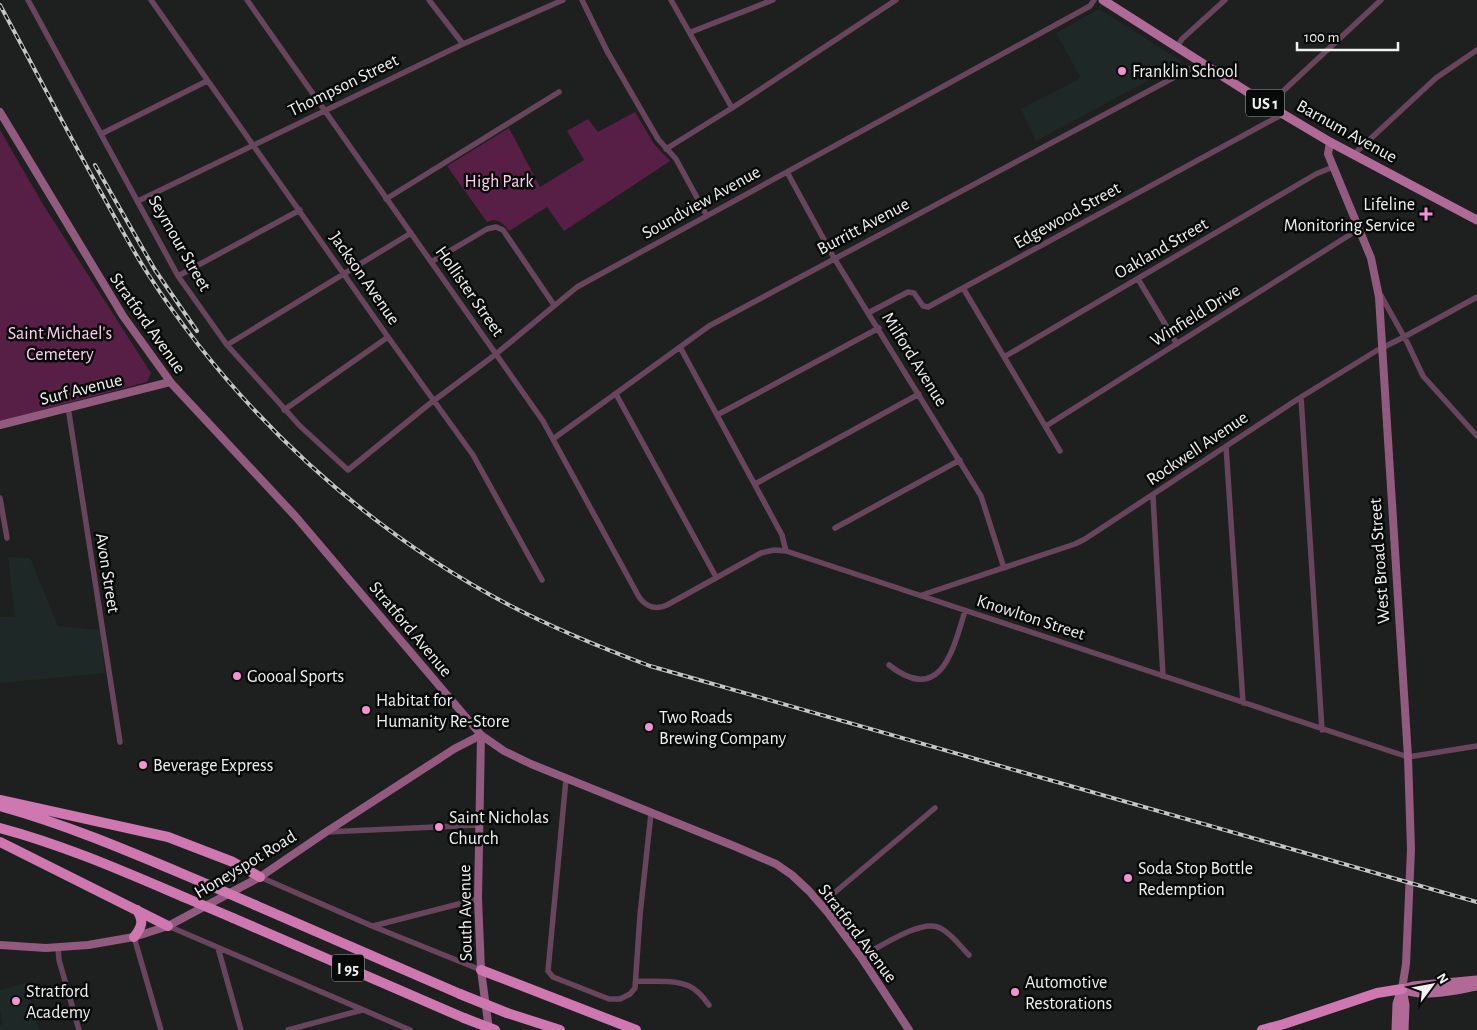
<svg xmlns="http://www.w3.org/2000/svg" width="1477" height="1030" font-family="'Alegreya Sans',sans-serif">
<style>
.built{fill:#1e2927}
.green{fill:#571f46}
.lines{fill:none;stroke-linecap:round;stroke-linejoin:round}
.street{stroke:#68455c;stroke-width:5.5}
.secondary{stroke:#915a7e;stroke-width:8}
.primary{stroke:#b16a98;stroke-width:9}
.highway{stroke:#ce77b0;stroke-width:10}
.rail-casing{stroke:#c4c6c6;stroke-width:4}
.rail{stroke:#080909;stroke-width:2;stroke-dasharray:5.5;stroke-linecap:butt}
.highway-bridge{stroke:#ce77b0;stroke-width:10}
.poi-dot{fill:#f591d2;stroke:#080909;stroke-width:2}
.labels{text-anchor:middle;stroke-width:5;stroke-linejoin:round;paint-order:stroke}
.shield{fill:#080909;stroke:#aaacac;stroke-width:1}
.shield-label{font-size:16px;font-weight:bold;fill:#f0f2f2}
.poi-label{font-size:18px;fill:#f0f2f2;stroke:#080909;text-anchor:start}
.street-label{font-size:18px;fill:#f0f2f2;stroke:#080909}
.park-label{font-size:18px;fill:#fed0ec;stroke:#080909}
</style>
<rect width="100%" height="100%" fill="#1d201f"/>
<!-- built -->
<path class="built" d="M1099,9L1181,61V63L1036,141L1021,109L1081,78L1056,33Z
M8,557L30,558L58,626L100,630L105,673L0,683V617H15Z
M26,983L39,1030H0V1025L3,1024L0,1011V990Z"/>
<!-- green -->
<path class="green" d="M635,112L654,144L670,161L564,231L547,207L509,231C504,223 496,217 487,222L447,166L509,128L540,187L584,160L567,131L588,119L598,132Z
M0,130L44,206L151,373L147,382L0,421Z"/>
<g class="lines">
<!-- street -->
<path class="street" d="M28,0L178,276L227,345L300,426L348,470L428,405L496,354L577,287L1090,6L1094,0
M151,0L388,337L473,455L542,580
M247,0L543,421L639,597C646,607 656,610 667,605L761,553L774,550L786,551L1408,757L1477,746
M429,0L463,44
M582,0L607,51L658,139L676,159L707,216
M671,0L732,108
M691,32L773,0
M1177,47L1182,39L1225,0
M1268,105L1381,0
M101,134L207,81
M666,149L732,108L896,0
M1354,154L1436,78L1477,50
M787,172L834,258L981,496L1004,568
M386,199L559,92
M138,201L463,44L563,0
M431,262L487,229L496,227L503,230L554,305
M178,276L300,210
M1138,279L1177,344
M963,288L1060,451
M1379,292L1407,342L1423,376L1477,436
M868,313L908,292L914,293L923,306L928,307L1283,114
M227,345L411,233
M680,347L782,535L786,551
M1004,357L1316,174L1333,167
M616,394L716,577
M1301,397L1322,730
M68,407L120,742
M284,410L388,337
M717,415L879,328
M1046,426L1359,229
M553,439L709,326L1201,63
M1226,446L1243,703
M755,484L919,394
M1153,496L1163,676
M0,498L7,538
M835,528L960,460
M922,595L1075,544L1085,539L1301,397L1376,351L1404,337L1477,297
M889,665C941,706 953,650 965,611
M566,779L548,971L553,977L609,999H620L630,994L635,988L640,915L651,813
M326,832L479,825
M260,877L372,926L481,970
M821,904L935,808
M168,926L410,1030
M373,926L478,899
M134,937L161,1030
M58,947L59,960L79,1030
M218,948L241,1030
M861,957C878,948 922,918 940,928C951,933 960,946 969,955
M636,981C652,982 674,979 689,986C698,990 704,998 709,1005
M288,1030L362,1010"/>
<!-- secondary -->
<path class="secondary" d="M0,112L123,316L172,384L296,517L481,735L504,751L531,764L734,846L776,864L792,875L809,891L829,914L861,957L909,1030
M1330,142L1328,154L1371,258L1379,297L1408,757L1411,849L1406,964L1402,989
M0,425L170,382
M0,945L46,948L88,945L134,937L168,926L260,877L326,832L454,749L481,735L478,899L481,970L489,1030"/>
<!-- primary -->
<path class="primary" d="M1103,0L1268,105L1330,142L1477,220
M1402,989C1425,998 1454,990 1477,986
M1402,989L1413,986L1477,980
M1402,989L1405,1005L1404,1030
M1396,1030L1397,1004L1402,989"/>
<!-- highway -->
<path class="highway" d="M0,800L168,837L233,862L260,877
M0,806C72,826 140,856 209,885
M0,828C64,845 125,872 186,898
M0,842L168,926
M255,905L460,994
M233,918L464,1018
M134,937C142,927 144,921 137,910
M481,970L636,1030
M507,1013L560,1030
M1262,1030L1284,1024L1377,993L1402,989"/>
<defs>
<path id="rail" d="M0,5C33,66 65,127 98,187C114,216 130,246 148,274C237,412 364,529 509,605C555,629 602,648 650,666L1477,902
M95,165L155,270L197,331"/>
</defs>
<!-- rail casing -->
<use href="#rail" class="rail-casing"/>
<!-- rail -->
<use href="#rail" class="rail"/>
<!-- highway-bridge -->
<path class="highway-bridge" d="M209,885L255,905
M186,898L233,918
M460,994L507,1013
M464,1018L495,1030"/>
</g>
<!-- markers -->
<g class="poi-dot">
<circle cx="1122" cy="71" r="5"/>
<path d="M1423.5 206.5h5v5h5v5h-5v5h-5v-5h-5v-5h5z"/>
<circle cx="237" cy="676" r="5"/>
<circle cx="366" cy="710" r="5"/>
<circle cx="649" cy="727" r="5"/>
<circle cx="143" cy="765" r="5"/>
<circle cx="439" cy="827" r="5"/>
<circle cx="1128" cy="878" r="5"/>
<circle cx="1015" cy="992" r="5"/>
<circle cx="16" cy="1001" r="5"/>
</g>
<g class="labels">
<!-- shield labels -->
<g class="shield">
<rect x="1246" y="89.5" width="38" height="27" rx="4"/>
<rect x="332" y="954.5" width="32" height="27" rx="4"/>
</g>
<g class="shield-label">
<text x="1265" y="109">US 1</text>
<text x="348" y="974">I 95</text>
</g>
<!-- poi labels -->
<g class="poi-label">
<text x="1132" y="77">Franklin School</text>
<text x="1415" y="210" text-anchor="end">Lifeline<tspan x="1415" dy="21">Monitoring Service</tspan></text>
<text x="247" y="682">Goooal Sports</text>
<text x="376" y="706">Habitat for<tspan x="376" dy="21">Humanity Re-Store</tspan></text>
<text x="659" y="723">Two Roads<tspan x="659" dy="21">Brewing Company</tspan></text>
<text x="153" y="771">Beverage Express</text>
<text x="449" y="823">Saint Nicholas<tspan x="449" dy="21">Church</tspan></text>
<text x="1138" y="874">Soda Stop Bottle<tspan x="1138" dy="21">Redemption</tspan></text>
<text x="1025" y="988">Automotive<tspan x="1025" dy="21">Restorations</tspan></text>
<text x="26" y="997">Stratford<tspan x="26" dy="21">Academy</tspan></text>
</g>
<!-- street labels -->
<g class="street-label">
<text transform="translate(343 85) rotate(-26)" y="6">Thompson Street</text>
<text transform="translate(1347 131) rotate(29)" y="6">Barnum Avenue</text>
<text transform="translate(701 202) rotate(-29)" y="6">Soundview Avenue</text>
<text transform="translate(1067 215) rotate(-29)" y="6">Edgewood Street</text>
<text transform="translate(863 226) rotate(-28)" y="6">Burritt Avenue</text>
<text transform="translate(180 243) rotate(60)" y="6">Seymour Street</text>
<text transform="translate(1161 248) rotate(-30)" y="6">Oakland Street</text>
<text transform="translate(365 278) rotate(55)" y="6">Jackson Avenue</text>
<text transform="translate(470 291) rotate(55)" y="6">Hollister Street</text>
<text transform="translate(1195 315) rotate(-32)" y="6">Winfield Drive</text>
<text transform="translate(148 323) rotate(55)" y="6">Stratford Avenue</text>
<text transform="translate(915 359) rotate(58)" y="6">Milford Avenue</text>
<text transform="translate(81 389) rotate(-14)" y="6">Surf Avenue</text>
<text transform="translate(1197 448) rotate(-34)" y="6">Rockwell Avenue</text>
<text transform="translate(1379 561) rotate(-94)" y="6">West Broad Street</text>
<text transform="translate(108 573) rotate(81)" y="6">Avon Street</text>
<text transform="translate(1031 617) rotate(18)" y="6">Knowlton Street</text>
<text transform="translate(411 629) rotate(50)" y="6">Stratford Avenue</text>
<text transform="translate(245 864) rotate(-31)" y="6">Honeyspot Road</text>
<text transform="translate(465 913) rotate(-91)" y="6">South Avenue</text>
<text transform="translate(858 933) rotate(53)" y="6">Stratford Avenue</text>
</g>
<!-- park labels -->
<g class="park-label">
<text x="499" y="187">High Park</text>
<text x="60" y="339">Saint Michael's<tspan x="60" dy="21">Cemetery</tspan></text>
</g>
</g>
<!-- north arrow -->
<g transform="translate(1432 985) rotate(58)" stroke="#080909" stroke-width="4" paint-order="stroke">
<path d="M0-4L9 19L0 12L-9 19Z" fill="#f0f2f2"/>
<text y="-8" font-size="14" font-weight="bold" text-anchor="middle" fill="#f0f2f2">N</text>
</g>
<!-- scale -->
<path d="M1297 42v8h101v-8" fill="none" stroke="#f0f2f2" stroke-width="2.5"/>
<text x="1304" y="42" font-size="15" fill="#f0f2f2" stroke="#080909" stroke-width="4" paint-order="stroke">100 m</text>
</svg>
